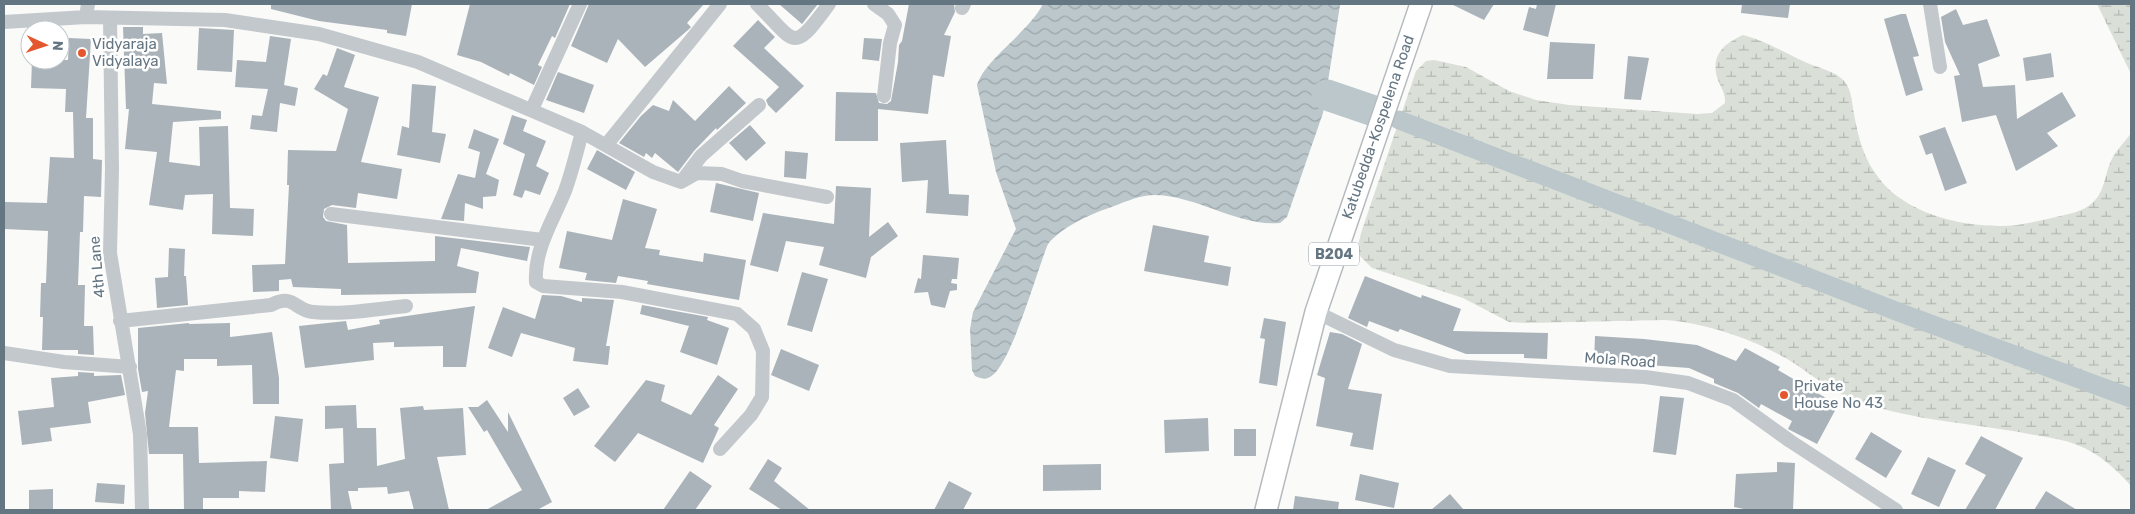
<svg xmlns="http://www.w3.org/2000/svg" width="2135" height="514" font-family="Rubik,sans-serif">
<style>
.wetland{fill:url(#wetland-marsh)}
.water{fill:url(#water-waves)}
.lines{fill:none;stroke-linecap:round;stroke-linejoin:round}
.canal{stroke:#bbc7cb;stroke-width:19}
.river{stroke:#bbc7cb;stroke-width:31}
.building{fill:#aab3b9}
.primary-casing{stroke:#b5babe;stroke-width:24}
.street{stroke:#c3c8cc;stroke-width:14}
.primary{stroke:#fff;stroke-width:21}
.poi-dot{fill:#e4572e;stroke:#fff;stroke-width:2}
.labels{text-anchor:middle;stroke-width:5;stroke-linejoin:round;paint-order:stroke}
.shield{fill:#fff;stroke:#939fa8;stroke-width:1}
.shield-label{font-size:14px;font-weight:bold;fill:#657683}
.poi-label{font-size:15px;fill:#657683;stroke:#fff;text-anchor:start}
.street-label{font-size:15px;fill:#657683;stroke:#fff}
</style>
<defs>
<pattern id="wetland-marsh" width="20" height="14" patternUnits="userSpaceOnUse" patternTransform="scale(1.25)"><rect width="20" height="14" fill="#dadfd7"/><path d="M1 5h8M5 5V1M11 12h8M15 12V8" fill="none" stroke="#b4b9b4"/></pattern>
<pattern id="water-waves" width="16" height="10" patternUnits="userSpaceOnUse" patternTransform="scale(1.25)"><rect width="16" height="10" fill="#bbc7cb"/><path d="M0 5q4-4 8 0t8 0" fill="none" stroke="#9ca6aa"/></pattern>
</defs>
<rect width="100%" height="100%" fill="#fafaf8"/>
<!-- wetland -->
<path class="wetland" d="M2097,4H2131V74Z
M1743,35C1766,41 1783,52 1805,62C1818,68 1836,71 1845,82C1852,91 1852,104 1854,114C1858,137 1864,159 1878,177C1904,213 1959,226 2000,226C2019,226 2038,221 2056,217C2068,214 2082,212 2091,204C2105,193 2104,176 2111,161C2115,151 2125,142 2131,133V486C2116,469 2099,453 2077,445C2063,439 2045,437 2029,434C1968,422 1906,421 1847,397C1823,386 1803,367 1780,355C1747,337 1701,322 1664,320L1526,323L1509,322L1463,298L1372,268L1360,256L1358,245L1362,230L1416,71L1426,61L1434,60L1466,67L1509,91L1536,100L1569,105L1697,114L1712,113L1725,103C1726,91 1718,85 1716,73C1713,52 1726,43 1743,35Z"/>
<!-- water -->
<path class="water" d="M1043,4L1340,5L1323,113L1287,217L1280,223C1239,227 1196,195 1154,195C1138,195 1121,204 1106,209C1086,216 1061,228 1048,244C1037,270 1011,366 990,377C984,380 980,378 975,376L972,370L970,329L973,312L1016,229L996,172L977,85C985,59 1028,33 1043,4Z"/>
<g class="lines">
<!-- canal -->
<path class="canal" d="M1399,120L1909,316L2131,398"/>
<!-- river -->
<path class="river" d="M1327,95L1371,110"/>
</g>
<!-- building -->
<path class="building" d="M271,4H412L406,36L387,33V30L319,21L271,9Z
M470,4H570L555,38L552,36L538,65L542,67L534,85L510,73L509,76L481,62L457,55Z
M589,4H704L687,23L691,27L688,30L645,67L618,39L607,63L571,46Z
M779,4H818L802,24Z
M909,4H954L955,12L944,35L951,36L944,77L933,75L928,114L878,109V141H835L836,92L876,93L879,103L887,104L891,101L898,62L899,45L902,41Z
M1451,4H1494L1484,20Z
M1537,4H1556L1548,37L1523,30L1529,7L1536,9Z
M1742,4H1790L1788,18L1741,13Z
M1956,9L1963,25L1987,19L2000,56L1978,64L1983,87L2015,85L2017,119L2062,92L2076,116L2047,133L2058,146L2016,171L1996,115L1962,122L1954,76L1960,75L1945,42L1941,17Z
M1901,14H1906L1919,56L1913,57L1923,90L1906,96L1884,19Z
M758,20L775,37L764,48L804,86L776,113L768,105L766,100L779,87L733,46Z
M123,27H143V34L162,33L167,84L154,83L152,104L221,111V119L173,122L169,162L200,166L199,127L228,126L230,208L254,209L253,236L212,234L213,194L185,195L183,210L149,205L157,152L125,149L129,109H126Z
M199,28L234,30L232,72L197,70Z
M270,36L291,39L284,85L298,88L295,106L280,103L277,132L250,129L252,115L262,116L268,89L235,87L237,60L266,62Z
M69,38L91,39L86,118H93V159L102,160L101,197L84,196L83,232H80L78,285H85L84,326H93L94,355L78,354V350H42L43,317H40L41,283H46L48,231L4,229V202L47,203L50,157L74,158L73,112H65L66,89L31,88L32,60H68Z
M864,38L882,39L879,61L862,59Z
M1550,42L1595,44L1593,79H1547Z
M337,48L355,55L344,87L379,97L361,162L402,169L397,199L358,193L356,208L332,205L324,209L323,217L326,221L347,225L348,263L435,261V236L530,247L527,261L461,248L457,266L479,272L476,293L341,295V289L293,287L291,279L279,280V291L253,292L252,265L285,264L289,185H287L288,150L336,151L348,109L314,89L323,74L327,76Z
M2051,53L2054,77L2026,81L2023,58Z
M1628,56L1649,58L1641,100L1624,99Z
M558,72L594,85L584,113L546,100Z
M412,84L436,86L432,132L446,134L440,163L397,155L402,126L409,128Z
M729,86L746,103L717,130L716,128L694,151L678,172L655,153L652,158L646,153L644,157L619,143L641,116L653,105L669,111L673,100L695,121Z
M512,115L527,120L523,131L546,141L536,166L549,173L540,195L525,190L522,198L513,195L525,154L503,144Z
M750,125L766,143L746,161L729,143Z
M1945,127L1967,183L1945,191L1932,153L1926,155L1919,136Z
M474,129L499,139L486,174L499,180L496,196L483,197V209L465,203L464,221L441,219L458,174L475,178L480,152L468,148Z
M946,140L949,194L969,195L968,216L926,213L928,180L902,182L900,143Z
M597,150L635,172L626,190L587,169Z
M785,151L808,153L806,179L784,177Z
M716,183L759,193L753,221L710,212Z
M836,186L871,188L869,237L888,222L898,236L871,257L866,278L819,265L824,247L786,241L778,272L750,265L763,213L834,224Z
M623,199L657,209L645,248L660,250L659,255L703,262L704,253L746,260L739,300L647,284L648,281L618,276L616,283L585,280L587,273L559,268L567,231L612,240Z
M1153,225L1209,236L1204,262L1231,267L1228,286L1144,271Z
M169,248L185,249L184,276H186L188,305L157,308L155,278L168,277Z
M923,255L959,258L957,279H952L951,283L957,284V290L950,291L945,308L931,305L928,292L914,293L918,278L921,279Z
M802,272L828,279L812,332L787,325Z
M1365,276L1421,298L1422,295L1461,309L1453,331L1548,333L1547,359L1524,358V354H1466L1400,329L1398,332L1369,321L1367,327L1348,318Z
M542,295L561,296L582,302V298L614,300L606,346H610L608,365L573,361L575,348L521,333L512,357L488,348L503,307L535,319Z
M642,305L708,317L707,320L729,328L717,365L680,352L689,326L640,314Z
M475,306L466,367H443V346L394,347V342L373,343L374,360L305,368L299,326L346,321L348,330L380,324L379,320Z
M1264,318L1286,322L1277,386L1259,383L1265,339L1260,338Z
M189,323V324L230,323V337L272,332L279,378V404H253L252,365L217,366V359H184V371L176,370L169,427H198L199,463L267,461L265,492L239,491V498H203V509H184L183,454H149L145,413L148,391L142,392L138,369V328Z
M1330,332L1342,334L1362,344L1348,389L1382,394L1373,450L1350,446L1353,433L1316,426L1325,378L1317,375Z
M1595,336L1644,339L1697,345L1736,361L1745,348L1780,367L1778,370L1838,405L1817,444L1788,429L1792,421L1761,404L1759,408L1738,393L1714,383V379L1689,368L1594,361Z
M781,349L819,365L809,391L771,375Z
M78,372L94,373V376L121,375L125,395L88,402L91,423L50,428L52,441L22,445L18,411L54,407L51,378L78,376Z
M718,375L738,389L714,425L719,428L703,463L638,433L615,462L594,446L646,380L665,385L661,401L691,415Z
M578,388L590,407L574,416L563,398Z
M1660,396L1684,398L1676,455L1653,452Z
M487,400L508,432V412L552,502L537,510H486L522,490L487,430L484,432L468,407H478Z
M356,405L357,428H376L377,466L405,459L400,408L423,406L424,410L463,408L466,455L437,457L449,510H414L409,491L388,494L387,487L358,488V491H348L352,510H331L329,464L344,463L343,428L325,429V406Z
M275,416L303,419L298,462L270,458Z
M1208,418L1209,451L1165,453L1164,420Z
M1234,429H1256V456H1234Z
M1871,432L1902,451L1886,478L1855,459Z
M1981,436L2023,458L1995,510H1965L1986,475L1965,464Z
M1928,457L1956,470L1939,507L1911,494Z
M768,459L782,468L774,481L810,510H782L749,489Z
M1777,462L1795,463L1793,510H1749L1734,507L1736,474L1777,472Z
M1101,464V490L1043,491V465Z
M690,471L712,486L695,510H663Z
M1360,474L1399,483L1394,508L1355,500Z
M949,481L972,493L963,510H934Z
M97,483L125,485L124,504L95,502Z
M53,489V510H29V490Z
M2046,491L2077,510H2034Z
M1450,494L1464,510H1431Z
M1295,496L1339,502L1338,510H1293Z"/>
<g class="lines">
<defs>
<path id="primary" d="M1266,510L1316,312L1421,4"/>
</defs>
<!-- primary casing -->
<use href="#primary" class="primary-casing"/>
<!-- street -->
<path class="street" d="M757,4C796,43 792,55 829,4
M874,4L888,14L895,25L890,43L884,96
M1930,4L1940,67
M962,8L964,4
M86,17L88,4
M110,18L112,169L110,253L140,434L142,510
M4,22L86,17L225,20L319,34L418,62L582,132L653,172L681,182L697,173L722,174L742,181L827,197
M532,109L580,4
M582,132C577,151 572,172 565,191C553,221 534,249 536,282L543,286L622,292L737,314L754,329L763,351L762,397L751,415L720,449
M607,144L720,4
M685,177L701,156L759,105
M331,214L543,240
M1316,312L1394,350L1450,366L1645,377L1688,383L1733,400L1790,441L1896,510
M120,321L271,305C294,293 294,310 313,312C343,315 376,309 406,306
M4,353L64,362L130,367"/>
<!-- primary -->
<use href="#primary" class="primary"/>
</g>
<!-- markers -->
<g class="poi-dot">
<circle cx="82" cy="53" r="5"/>
<circle cx="1784" cy="395" r="5"/>
</g>
<g class="labels">
<!-- shield labels -->
<rect class="shield" x="1309" y="242.5" width="50" height="23" rx="4"/>
<g class="shield-label">
<text x="1334" y="259">B204</text>
</g>
<!-- poi labels -->
<g class="poi-label">
<text x="92" y="49">Vidyaraja<tspan x="92" dy="17">Vidyalaya</tspan></text>
<text x="1794" y="391">Private<tspan x="1794" dy="17">House No 43</tspan></text>
</g>
<!-- street labels -->
<g class="street-label">
<text transform="translate(1378 127) rotate(-71)" y="5">Katubedda-Kospelena Road</text>
<text transform="translate(97 267) rotate(-95)" y="5">4th Lane</text>
<text transform="translate(1620 360) rotate(4)" y="5">Mola Road</text>
</g>
</g>
<!-- border -->
<rect width="2135" height="514" fill="none" stroke="#657683" stroke-width="10"/>
<!-- north arrow -->
<g transform="translate(45 45) rotate(93)"><circle r="24" fill="#ffffff" stroke="#c1c8cd"/>
<path d="M0-4L9 19L0 12L-9 19Z" fill="#e4572e"/>
<text y="-8" font-size="14" font-weight="bold" text-anchor="middle" fill="#657683">N</text>
</g>
</svg>
